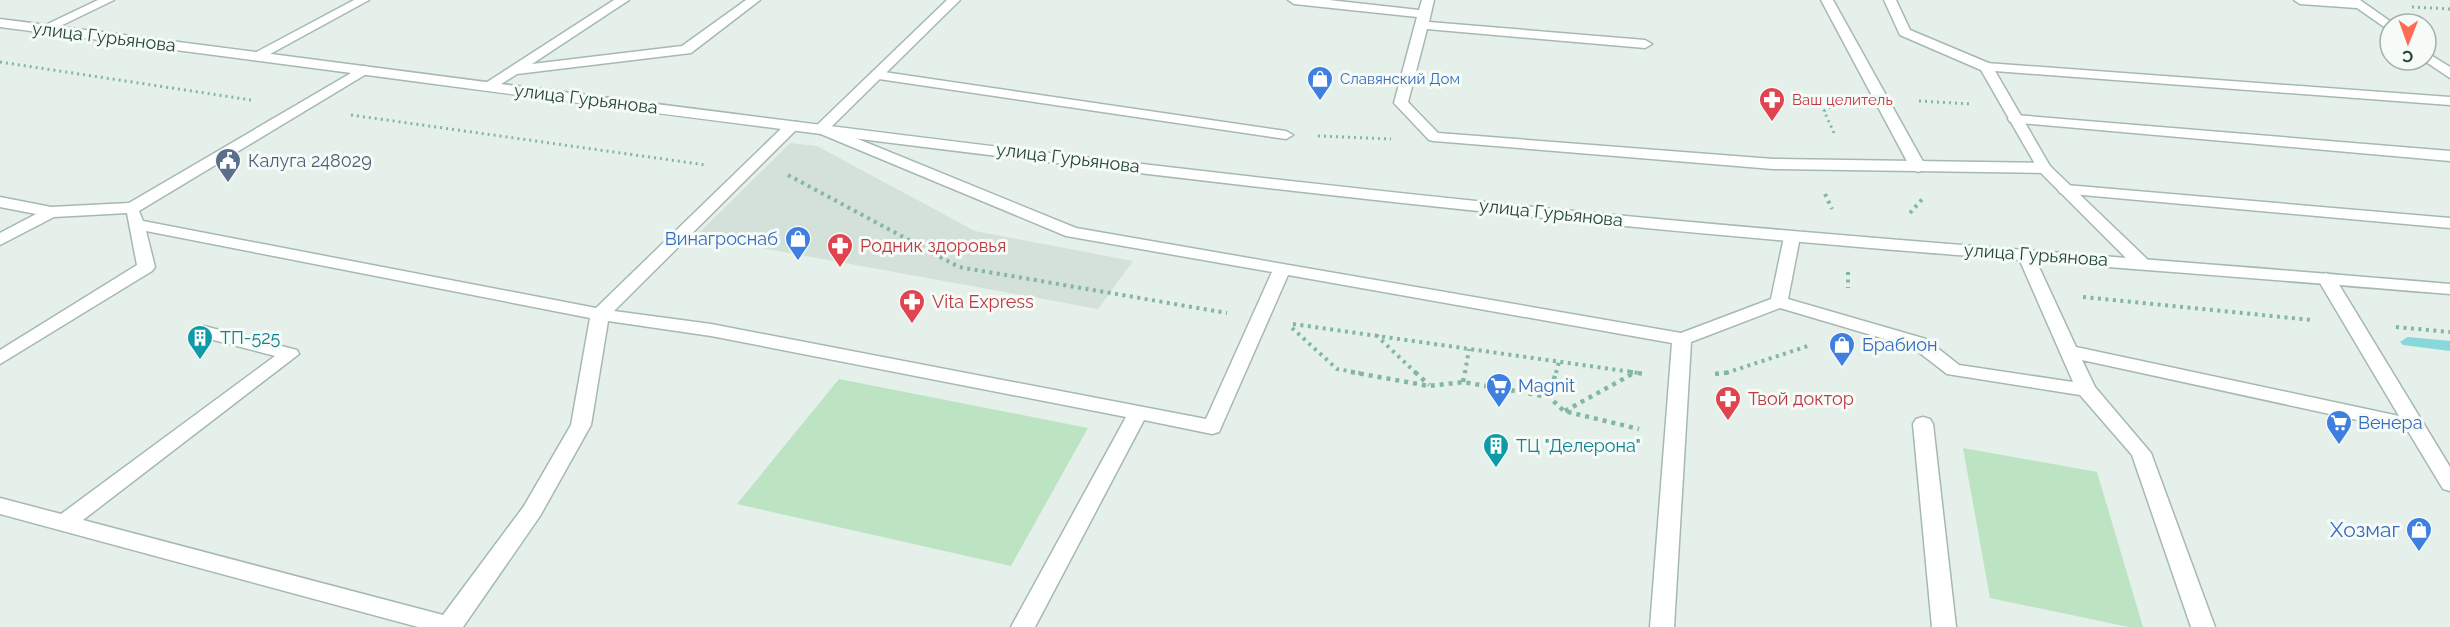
<svg xmlns="http://www.w3.org/2000/svg" width="2450" height="627" font-family="Raleway,sans-serif">
<style>
.built{fill:#d3e1d9}
.green{fill:#bce3c2}
.lines{fill:none;stroke-linecap:round;stroke-linejoin:round}
.stream{fill:#87d7db;fill-rule:evenodd}
.service-casing{stroke:#a6b9b1;stroke-width:3}
.pedestrian-casing{stroke:#a6b9b1;stroke-width:3}
.minor-casing{stroke:#a6b9b1;stroke-width:3}
.tertiary-casing{stroke:#a6b9b1;stroke-width:3}
.path-far2{stroke:#82b7a1;stroke-width:3;stroke-dasharray:2 4;stroke-linecap:butt}
.path-far1{stroke:#82b7a1;stroke-width:4;stroke-dasharray:3 4.5;stroke-linecap:butt}
.path{stroke:#82b7a1;stroke-width:4.5;stroke-dasharray:4 5;stroke-linecap:butt}
.service{fill:#fff;fill-rule:evenodd}
.pedestrian{fill:#fff;fill-rule:evenodd}
.minor{fill:#fff;fill-rule:evenodd}
.tertiary{fill:#fff;fill-rule:evenodd}
.labels{text-anchor:middle;stroke-width:6;stroke-linejoin:round;paint-order:stroke}
.far-shop-label{font-size:15px;fill:#366cbe;stroke:#f6fbf8;text-anchor:start}
.far-health-label{font-size:15px;fill:#be3a42;stroke:#f6fbf8;text-anchor:start}
.street-label{font-size:18px;fill:#214537;stroke:#f6fbf8}
.service-label{font-size:18px;fill:#4e5e75;stroke:#f6fbf8;text-anchor:start}
.shop-label{font-size:18px;fill:#366cbe;stroke:#f6fbf8;text-anchor:start}
.health-label{font-size:18px;fill:#be3a42;stroke:#f6fbf8;text-anchor:start}
.culture-label{font-size:18px;fill:#0d838f;stroke:#f6fbf8;text-anchor:start}
.near-shop-label{font-size:21px;fill:#366cbe;stroke:#f6fbf8;text-anchor:end}
</style>
<rect width="100%" height="100%" fill="#e5f0ea"/>
<!-- built -->
<path class="built" d="M790,143L817,146L975,231L1133,261L1098,309L696,236Z"/>
<!-- green -->
<path class="green" d="M839,379L1088,428L1011,566L737,504Z
M1963,448L2097,472L2143,627H2129L1990,598Z"/>
<g class="lines">
<!-- stream -->
<path class="stream" d="M2408,337L2450,341V351L2403,345L2400,342Z"/>
<defs>
<path id="service" d="M98,0H114L48,32L43,33L37,29Z
M354,0H369L261,59H251L249,56Z
M614,0H629L532,64L682,46L746,0H760L691,53L517,74L493,89H483L481,86Z
M1288,0H1329L1419,10L1422,0H1434L1429,22L1645,40L1652,44L1645,48L1427,29L1408,102L1438,133L1773,159L2044,163L2052,168L2044,173L1773,169L1434,141L1429,140L1394,103L1417,17L1294,4Z
M2294,0H2360L2394,24H2390V31L2357,8L2300,4Z
M2426,52L2450,67V78L2423,60H2426Z
M1986,63L2450,97V105L1981,70V64Z
M363,66L368,67V73L139,211L143,221L596,308L788,122H798L800,125L798,128L614,311L711,324L1206,419L1272,272L1066,236L816,132L814,129L816,126H826L1076,228L1681,333L1771,299L1784,237L1792,232L1800,237L1788,299L1926,339L1959,365L2073,382L2017,254L2025,249L2033,254L2076,347L2399,416L2317,278L2326,273L2335,278L2450,467V491L2443,489L2408,431L2082,360L2095,387L2151,453L2215,627H2191L2132,455L2080,395L1947,374L1912,347L1780,308L1691,342L1674,627H1650L1672,343L1288,275L1219,432L1212,434L1144,420L1035,627H1011L1126,417L711,336L608,321L591,425L540,516L463,627H418L0,514V498L61,514L275,356L198,336L195,332L204,326L297,350L299,354L83,520L443,615L524,506L571,425L590,318L146,231L155,267L152,271L0,364V350L137,265L127,213L54,217L0,245V233L36,214L0,207V197L51,207L129,203Z
M877,71L1286,131L1293,135L1286,139L872,78V72Z
M2015,115L2450,151V161L2010,122L2008,119L2010,116Z
M2066,185L2450,218V228L2060,193L2058,190L2060,187Z
M1923,417L1930,419L1933,424L1956,627H1932L1913,424L1916,419Z"/>
<path id="pedestrian" d="M1821,0H1833L1926,167L1923,170L1918,172L1910,167Z"/>
<path id="minor" d="M947,0H960L826,132H816L814,129L816,126Z
M1884,0H1896L1910,30L1991,64L2050,166L2146,258L2149,262L2146,266H2134L2039,171L1981,70L1900,35Z"/>
<path id="tertiary" d="M0,19C524,86 1048,159 1574,211C1865,240 2158,259 2450,284V294C2158,270 1865,250 1574,221C1048,168 524,95 0,27Z"/>
</defs>
<!-- service casing -->
<use href="#service" class="service-casing"/>
<!-- pedestrian casing -->
<use href="#pedestrian" class="pedestrian-casing"/>
<!-- minor casing -->
<use href="#minor" class="minor-casing"/>
<!-- tertiary casing -->
<use href="#tertiary" class="tertiary-casing"/>
<!-- path-far2 -->
<path class="path-far2" d="M2412,7L2450,9
M0,62L251,100
M1919,101L1972,104
M351,115L706,165
M1834,133L1824,111L1845,98
M1318,136L1391,139"/>
<!-- path-far1 -->
<path class="path-far1" d="M788,175L959,267L1227,313
M1825,194L1832,209
M1910,213L1924,197
M1848,272V288
M2083,297L2311,320
M1293,324L1639,373
M2396,327L2450,332
M1292,328L1337,369L1360,373
M1376,335L1416,373
M1465,373L1469,349
M1556,373L1559,362
M1726,373L1811,345"/>
<!-- path -->
<path class="path" d="M1351,372L1429,386L1463,382L1549,397L1564,411L1639,429
M1415,372L1429,385
M1629,372L1645,374
M1715,374L1732,372
M1463,382L1465,372
M1549,397L1556,372
M1565,411L1634,373"/>
<!-- service -->
<use href="#service" class="service"/>
<!-- pedestrian -->
<use href="#pedestrian" class="pedestrian"/>
<!-- minor -->
<use href="#minor" class="minor"/>
<!-- tertiary -->
<use href="#tertiary" class="tertiary"/>
</g>
<!-- icons -->
<defs>
<symbol id="shop-pin" viewBox="-11 -11 22 30"><path d="M0 17L-7.5 6A9.5 9.5 0 1 1 7.5 6Z" fill="#3f7fe0" stroke="#f6fbf8"/><path d="M-5-2.5h2.3a2.7 3.5 0 0 1 5.4 0H5L5.5 6h-11ZM-1.5-2.5h3a1.5 2.3 0 0 0-3 0Z" fill="#fff"/></symbol>
<symbol id="pharmacy-pin" viewBox="-11 -11 22 30"><path d="M0 17L-7.5 6A9.5 9.5 0 1 1 7.5 6Z" fill="#e0444e" stroke="#f6fbf8"/><path d="M-2-6h4v4h4v4h-4v4h-4v-4h-4v-4h4Z" fill="#fff"/></symbol>
<symbol id="civic-pin" viewBox="-11 -11 22 30"><path d="M0 17L-7.5 6A9.5 9.5 0 1 1 7.5 6Z" fill="#5c6f8a" stroke="#f6fbf8"/><path d="M-.6-6.5H3V-4.5H.6V-3L4-1V1h2V6H-6V1h2V-1L-.6-3ZM-1.2 2.5V6h2.4V2.5Z" fill="#fff"/></symbol>
<symbol id="building-pin" viewBox="-11 -11 22 30"><path d="M0 17L-7.5 6A9.5 9.5 0 1 1 7.5 6Z" fill="#0f9aa8" stroke="#f6fbf8"/><path d="M-4-6H4V6H1V3H-1V6H-4ZM-2.5-4.3h1.7v1.8h-1.7ZM.8-4.3h1.7v1.8H.8ZM-2.5-1h1.7V.8h-1.7ZM.8-1h1.7V.8H.8Z" fill="#fff"/></symbol>
<symbol id="supermarket-pin" viewBox="-11 -11 22 30"><path d="M0 17L-7.5 6A9.5 9.5 0 1 1 7.5 6Z" fill="#3f7fe0" stroke="#f6fbf8"/><path d="M-6-5.5h2.5l.6 2H6L4.5 2H-2.5L-4.4-4H-6ZM-1.5 3.2a1.3 1.3 0 1 0 .1 0ZM3 3.2a1.3 1.3 0 1 0 .1 0Z" fill="#fff"/></symbol>
</defs>
<g fill-rule="evenodd">
<use href="#shop-pin" x="1305" y="64" width="30" height="40"/>
<use href="#pharmacy-pin" x="1757" y="85" width="30" height="40"/>
<use href="#civic-pin" x="213" y="146" width="30" height="40"/>
<use href="#shop-pin" x="783" y="224" width="30" height="40"/>
<use href="#pharmacy-pin" x="825" y="231" width="30" height="40"/>
<use href="#pharmacy-pin" x="897" y="287" width="30" height="40"/>
<use href="#building-pin" x="185" y="323" width="30" height="40"/>
<use href="#shop-pin" x="1827" y="330" width="30" height="40"/>
<use href="#supermarket-pin" x="1484" y="371" width="30" height="40"/>
<use href="#pharmacy-pin" x="1713" y="384" width="30" height="40"/>
<use href="#supermarket-pin" x="2324" y="408" width="30" height="40"/>
<use href="#building-pin" x="1481" y="431" width="30" height="40"/>
<use href="#shop-pin" x="2404" y="515" width="30" height="40"/>
</g>
<g class="labels">
<!-- far-shop labels -->
<g class="far-shop-label">
<text x="1340" y="84">Славянский Дом</text>
</g>
<!-- far-health labels -->
<g class="far-health-label">
<text x="1792" y="105">Ваш целитель</text>
</g>
<!-- street labels -->
<g class="street-label">
<text transform="translate(104 37) rotate(7)" y="6">улица Гурьянова</text>
<text transform="translate(586 99) rotate(7)" y="6">улица Гурьянова</text>
<text transform="translate(1068 158) rotate(7)" y="6">улица Гурьянова</text>
<text transform="translate(1551 213) rotate(6)" y="6">улица Гурьянова</text>
<text transform="translate(2036 255) rotate(4)" y="6">улица Гурьянова</text>
</g>
<!-- service labels -->
<g class="service-label">
<text x="248" y="167">Калуга 248029</text>
</g>
<!-- shop labels -->
<g class="shop-label">
<text x="778" y="245" text-anchor="end">Винагроснаб</text>
<text x="1862" y="351">Брабион</text>
<text x="1518" y="392">Magnit</text>
<text x="2358" y="429">Венера</text>
</g>
<!-- health labels -->
<g class="health-label">
<text x="860" y="252">Родник здоровья</text>
<text x="932" y="308">Vita Express</text>
<text x="1748" y="405">Твой доктор</text>
</g>
<!-- culture labels -->
<g class="culture-label">
<text x="220" y="344">ТП-525</text>
<text x="1516" y="452">ТЦ "Делерона"</text>
</g>
<!-- near-shop labels -->
<g class="near-shop-label">
<text x="2400" y="537">Хозмаг</text>
</g>
</g>
<!-- north arrow -->
<g transform="translate(2408 42) rotate(181)"><circle r="28" fill="#f6fbf8" stroke="#a1b2ab" stroke-width="1.5"/>
<path d="M0-4.5L10 22L0 15L-10 22Z" fill="#ff6b54"/>
<text y="-9" font-size="16" font-weight="bold" text-anchor="middle" fill="#214537">С</text>
</g>
</svg>
